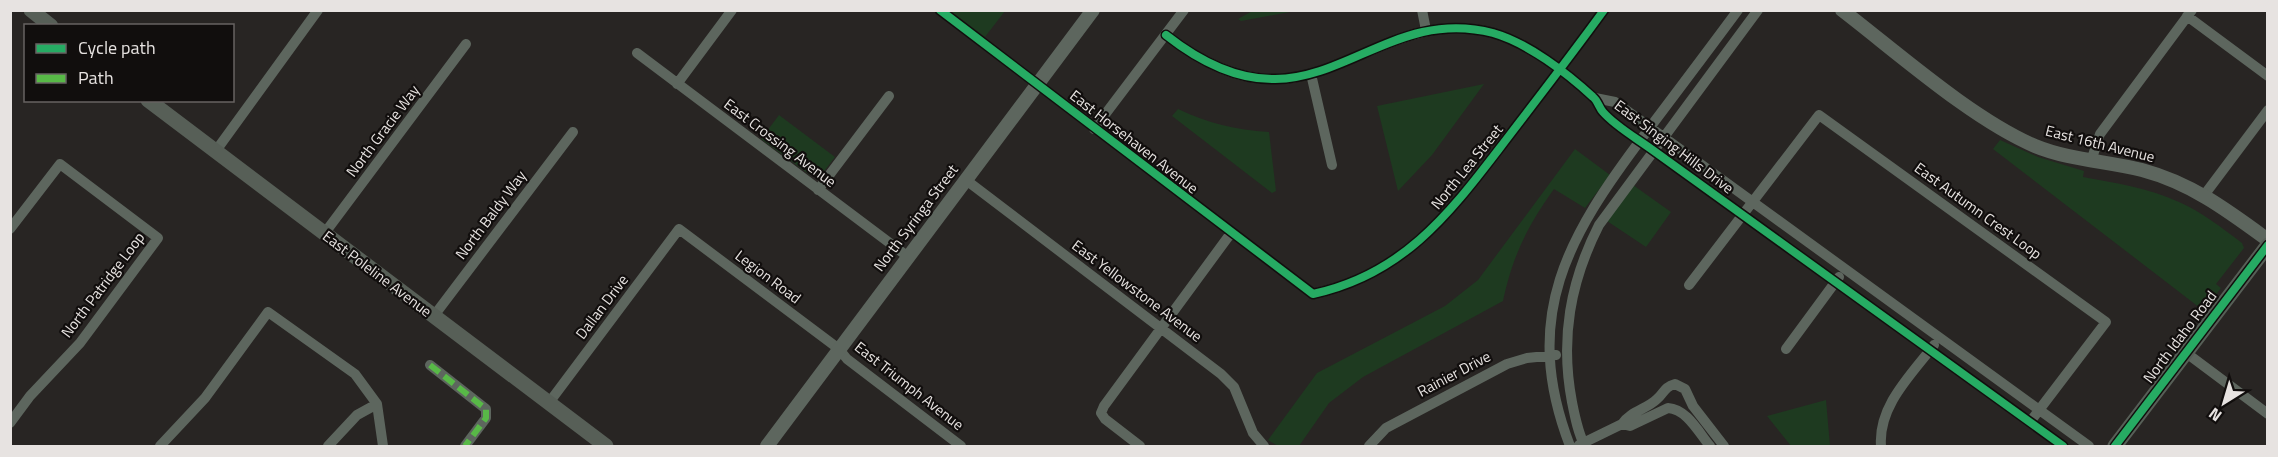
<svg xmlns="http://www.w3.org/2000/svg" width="2278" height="457" font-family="'Titillium Web',sans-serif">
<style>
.green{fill:#1e3a20}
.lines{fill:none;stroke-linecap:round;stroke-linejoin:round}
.minor{stroke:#5d665e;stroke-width:10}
.tertiary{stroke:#5d665e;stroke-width:14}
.secondary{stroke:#575f57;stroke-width:15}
.quiet{stroke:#58b947;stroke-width:6;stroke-dasharray:12 6;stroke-linecap:butt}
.cycleway-casing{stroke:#110e0d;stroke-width:11}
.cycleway{stroke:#26ab63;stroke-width:8}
.labels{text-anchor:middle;stroke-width:4.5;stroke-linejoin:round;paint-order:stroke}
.street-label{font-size:15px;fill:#e7e3e1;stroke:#110e0d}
</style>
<rect width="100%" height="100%" fill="#282523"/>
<!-- green -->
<path class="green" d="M1254,10H1295V11L1241,21L1238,19Z
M950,11H1005L985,37Z
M1484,84L1432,155L1398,191L1377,106Z
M1178,109C1208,123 1235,130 1269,132L1276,191L1272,193L1172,116Z
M779,115L835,157L822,174L810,175L761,139Z
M2000,140L2038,157L2084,171L2083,177C2115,183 2149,188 2179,202C2202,212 2222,228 2242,243L2244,248L2216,284L2221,288L2204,311L1993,149Z
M1575,149L1610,175L1585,208L1554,189C1527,227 1513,255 1503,301L1363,377L1329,403L1299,446H1278L1268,440L1317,373L1445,306L1478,280Z
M1633,185L1671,212L1646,247L1607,221Z
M1826,400L1830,446H1791L1767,416Z"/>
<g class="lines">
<!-- minor -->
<path class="minor" d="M940,10L1313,294C1401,275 1447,217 1499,149C1534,103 1570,57 1604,10
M1422,10L1426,30
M2187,16L2268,76
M1166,35C1312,150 1367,0 1493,33C1528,43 1567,73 1593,97C1598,101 1599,108 1603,112C1616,127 1638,139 1654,151L2063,446
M637,53L907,256
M1311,74L1332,165
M677,84L732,10
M1595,98L1615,102L1644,123L2089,446
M1094,129L1184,10
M215,152L318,10
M2091,161L2100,134L2192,10
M966,180L1221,374L1234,387L1253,433L1264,446
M818,190L889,96
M2205,194L2268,110
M10,229L60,164L158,238L80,343L30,396L10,423
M324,234L466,44
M1689,285L1819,115L2106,322L2030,422
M433,317L573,132
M1786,349L1839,277
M2185,352L2268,414
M430,365L486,409V418L465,446
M548,404L679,229L839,349L847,359L961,446
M1622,424L1630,426L1668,408C1687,409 1699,433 1710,446
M1579,445L1622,424C1631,411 1647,409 1657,399C1664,393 1664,387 1675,384L1685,389L1693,406L1724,446
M160,446L205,398L268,312L355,374L377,404L383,446
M328,446L357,415L377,404
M1140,446L1105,419L1101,413L1104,406L1231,233
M1369,446L1386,428L1507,364L1527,358L1556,355
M1570,446C1520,316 1568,236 1645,134C1676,93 1707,52 1738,10
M1585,446C1578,433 1575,417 1572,402C1560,339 1570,282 1599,225L1758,10
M1881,446C1878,406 1911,375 1934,345"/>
<!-- tertiary -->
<path class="tertiary" d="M1842,10C1898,53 1972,119 2035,146C2069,160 2106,161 2142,170C2191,183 2227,210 2268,240
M767,446L1093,10"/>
<!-- secondary -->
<path class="secondary" d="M31,10L51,26
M148,100L606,446
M2115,446L2268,245"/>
<!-- quiet -->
<path class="quiet" d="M430,365L486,409V418L465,446"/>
<defs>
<path id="cycleway" d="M940,10L1313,294C1401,275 1447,217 1499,149C1534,103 1570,57 1604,10
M1166,35C1312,150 1367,0 1493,33C1528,43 1567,73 1593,97C1598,101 1599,108 1603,112C1616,127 1638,139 1654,151L2063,446
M2115,446L2268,245"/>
</defs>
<!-- cycleway casing -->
<use href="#cycleway" class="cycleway-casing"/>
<!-- cycleway -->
<use href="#cycleway" class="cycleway"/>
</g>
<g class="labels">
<!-- street labels -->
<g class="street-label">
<text transform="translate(383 131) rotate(-53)" y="5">North Gracie Way</text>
<text transform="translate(1134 142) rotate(38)" y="5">East Horsehaven Avenue</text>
<text transform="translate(780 143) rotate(37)" y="5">East Crossing Avenue</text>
<text transform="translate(2100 144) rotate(14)" y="5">East 16th Avenue</text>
<text transform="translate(1674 147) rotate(37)" y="5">East Singing Hills Drive</text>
<text transform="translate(1467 167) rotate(-51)" y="5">North Lea Street</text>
<text transform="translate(1978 211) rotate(36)" y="5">East Autumn Crest Loop</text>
<text transform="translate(491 215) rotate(-53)" y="5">North Baldy Way</text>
<text transform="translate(916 218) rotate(-53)" y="5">North Syringa Street</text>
<text transform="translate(377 274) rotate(37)" y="5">East Poleline Avenue</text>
<text transform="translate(768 277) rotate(37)" y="5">Legion Road</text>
<text transform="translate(103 285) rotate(-53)" y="5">North Patridge Loop</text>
<text transform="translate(1137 291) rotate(37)" y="5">East Yellowstone Avenue</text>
<text transform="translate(602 307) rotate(-53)" y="5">Dallan Drive</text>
<text transform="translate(2180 337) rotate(-53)" y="5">North Idaho Road</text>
<text transform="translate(1454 374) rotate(-28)" y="5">Rainier Drive</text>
<text transform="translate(909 386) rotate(38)" y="5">East Triumph Avenue</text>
</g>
</g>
<!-- border -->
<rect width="2278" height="457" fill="none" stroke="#e7e3e1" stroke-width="24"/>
<!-- legend -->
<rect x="24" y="24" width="210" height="78" fill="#110e0d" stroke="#676362" stroke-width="1.5"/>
<rect x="36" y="44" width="30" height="9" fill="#26ab63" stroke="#676362" stroke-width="1.5"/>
<text x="78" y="54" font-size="18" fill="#e7e3e1">Cycle path</text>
<rect x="36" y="74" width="30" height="9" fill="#58b947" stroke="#676362" stroke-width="1.5"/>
<text x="78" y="84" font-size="18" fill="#e7e3e1">Path</text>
<!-- north arrow -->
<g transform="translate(2224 403) rotate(217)" stroke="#110e0d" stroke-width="4.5" paint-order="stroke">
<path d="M0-4.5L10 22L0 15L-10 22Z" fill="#e7e3e1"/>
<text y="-9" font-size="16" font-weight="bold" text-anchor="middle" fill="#e7e3e1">N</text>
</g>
</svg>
